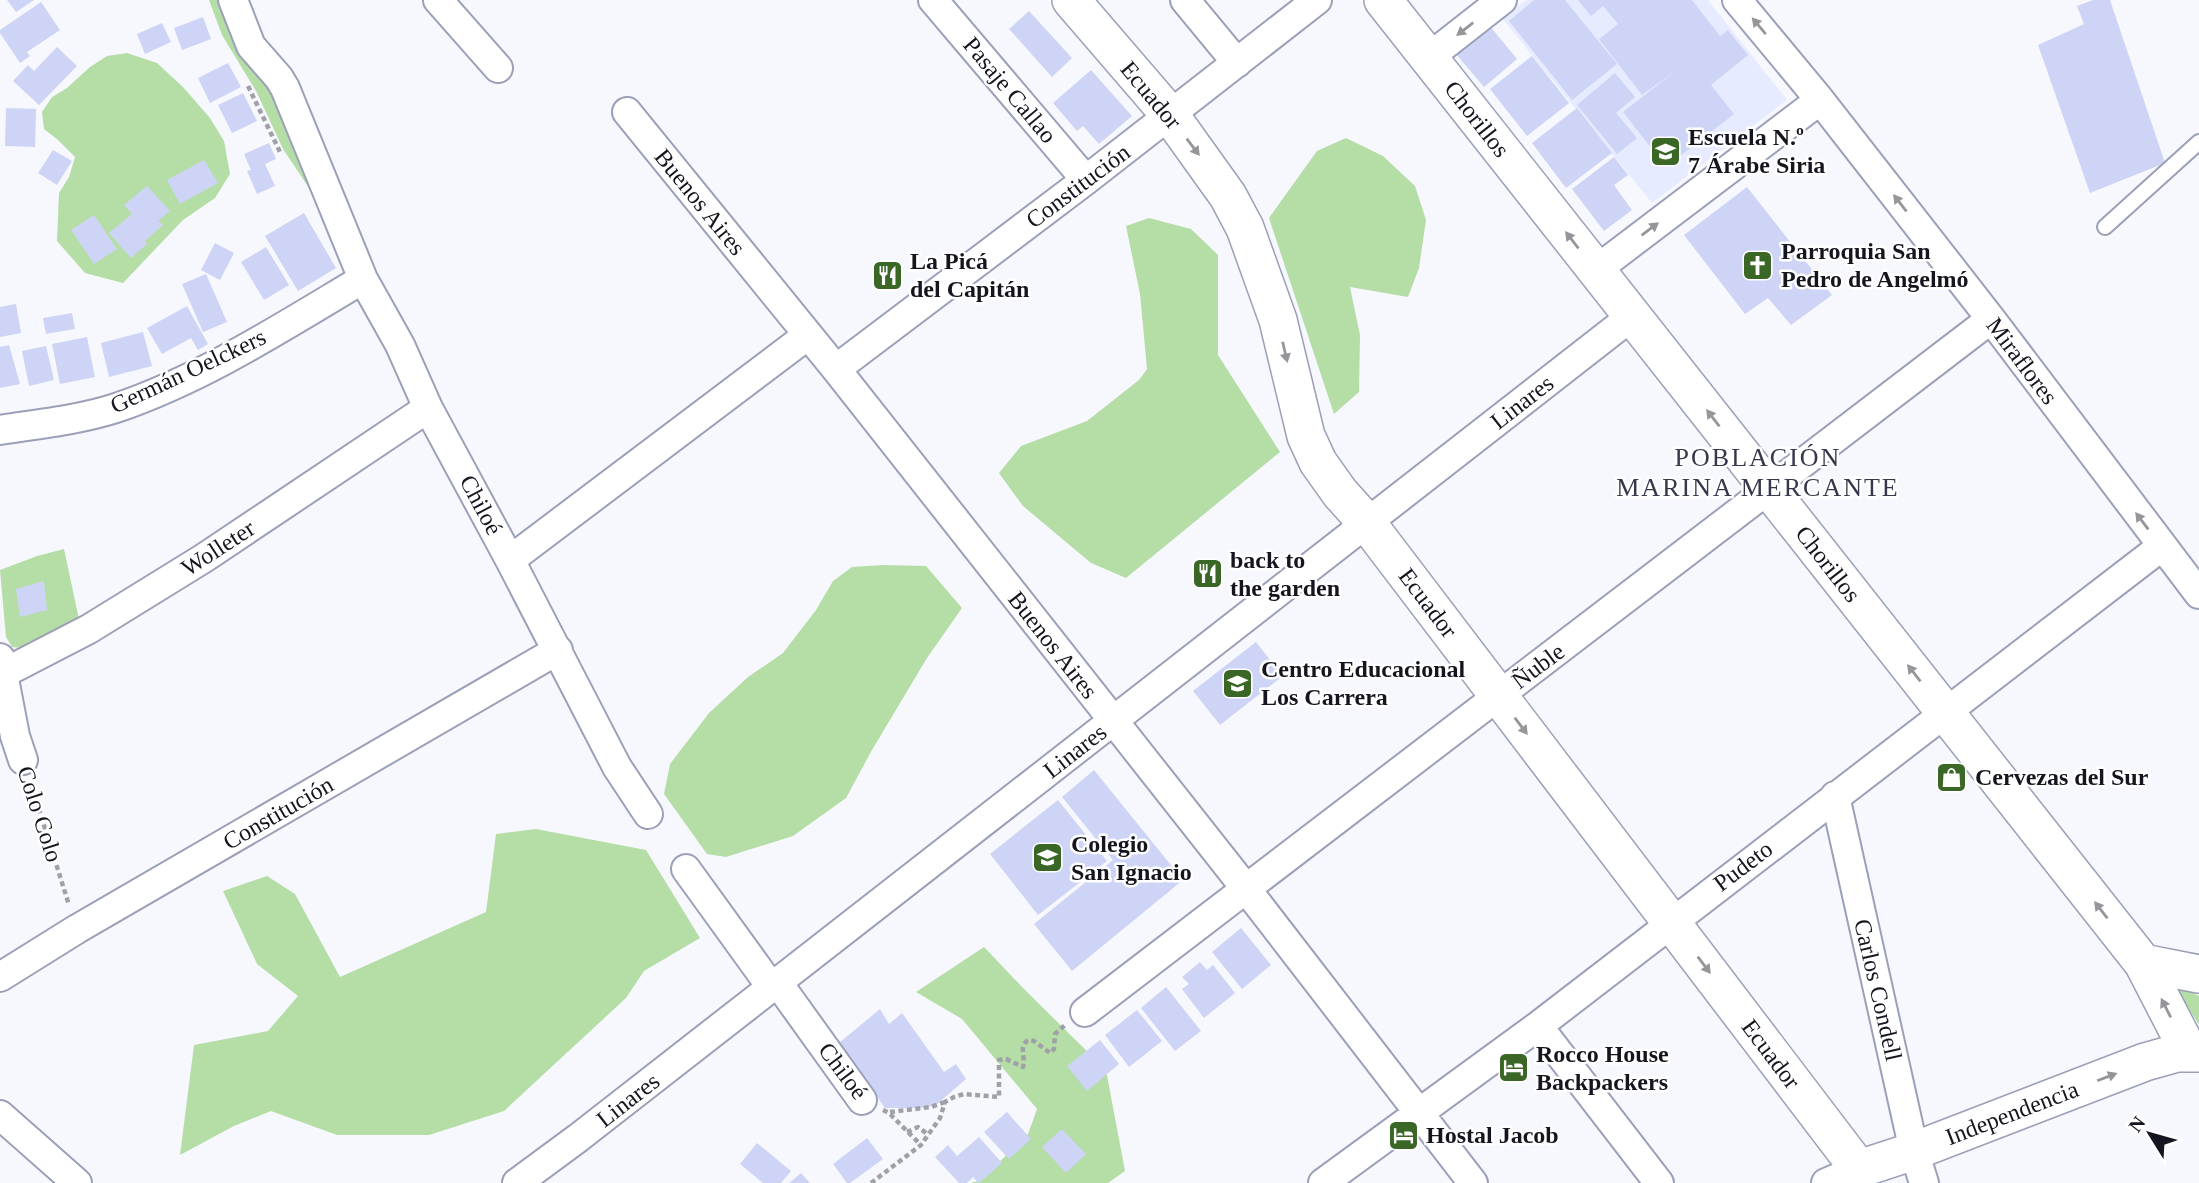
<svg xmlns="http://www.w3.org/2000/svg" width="2199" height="1183" font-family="Georgia,serif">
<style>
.built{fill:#e7ebff}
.green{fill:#b5dda6}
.building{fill:#ced4f5}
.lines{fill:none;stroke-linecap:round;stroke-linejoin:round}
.service-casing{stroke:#9ba0b8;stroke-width:18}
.minor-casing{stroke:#9ba0b8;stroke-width:32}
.tertiary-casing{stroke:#9ba0b8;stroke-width:40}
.path{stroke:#a0a1a8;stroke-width:4.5;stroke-dasharray:5 3.5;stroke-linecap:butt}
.service{stroke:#fff;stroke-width:14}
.minor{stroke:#fff;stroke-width:28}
.tertiary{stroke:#fff;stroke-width:37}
.oneway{fill:#95969a}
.labels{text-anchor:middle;stroke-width:5;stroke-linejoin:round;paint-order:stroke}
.street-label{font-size:24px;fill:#14151e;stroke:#fff}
.poi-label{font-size:24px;font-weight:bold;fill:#14151e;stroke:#fff;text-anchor:start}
.neighbourhood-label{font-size:26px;letter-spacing:2px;fill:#35384c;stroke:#fff}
</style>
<rect width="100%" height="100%" fill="#f7f8fd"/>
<!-- built -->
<path class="built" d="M1526,0H1708L1787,100L1652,203L1502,18Z"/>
<!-- green -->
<path class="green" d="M209,0H226L269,76L315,197L283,149L256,91L222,35Z
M127,53L157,63L183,87L210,118L224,141L230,174L215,198L183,220L123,283L85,273L57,241L59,193L69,177L75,157L58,140L44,129L42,112L52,97L67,88L90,67L107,56Z
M1346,138L1383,156L1415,186L1426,220L1419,268L1408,297L1350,287L1360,335L1359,392L1334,414L1269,218L1317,151Z
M1149,218L1191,229L1218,255V355L1280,452L1126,578L1091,563L1023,506L999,473L1021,446L1087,421L1139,380L1147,369L1140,294L1126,226Z
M64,549L80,624L23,648L12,647L6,637L0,570L37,556Z
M883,565L926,566L962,608L927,658L872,750L846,798L793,836L726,857L707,854L664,794L670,764L709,713L748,677L783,653L816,610L833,581L852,567Z
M536,829L646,850L700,938L644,971L626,998L504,1111L429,1135H337L271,1111L234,1126L180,1155L194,1045L268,1031L298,996L257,964L223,891L267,876L295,894L340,977L486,912L496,834Z
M984,947L1024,989L1106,1070L1125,1171L1108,1183H971L981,1180L1028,1134L1037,1109L962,1019L916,992Z
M2173,983L2199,996V1025Z"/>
<!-- building -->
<path class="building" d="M7,0H34L16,12Z
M1534,0H1565L1617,64L1572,100L1509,21Z
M1578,0H1692L1720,36L1728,30L1748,55L1711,85L1734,114L1666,167L1623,112L1678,69L1642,95L1599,39L1618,24L1603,6L1591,16Z
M2093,0H2110L2165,163L2090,193L2038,45L2084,24L2077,6Z
M41,2L60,30L27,52L30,56L20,63L0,33V30Z
M1029,11L1072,58L1052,77L1009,29Z
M203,17L211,39L182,50L174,28Z
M162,23L171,42L145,54L137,34Z
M1489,25L1517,59L1484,87L1455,53Z
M57,47L77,66L39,105L13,81L28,65L34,71Z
M1532,56L1569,103L1527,136L1490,89Z
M228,63L241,87L210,103L198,78Z
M1091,70L1132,116L1099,144L1083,126L1077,131L1053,103Z
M1615,73L1635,97L1616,113L1637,138L1617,154L1577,105Z
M243,93L257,121L232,133L218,105Z
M6,108L36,109L35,147L5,146Z
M1577,108L1612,153L1566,188L1532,143Z
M269,143L276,159L265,164L275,186L257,194L247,171L251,170L244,154Z
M53,150L72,161L57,185L38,173Z
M1614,157L1628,175L1614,185L1632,210L1604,231L1572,189Z
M204,160L218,183L180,204L167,180Z
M147,186L170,211L158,221L163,225L145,241L147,244L131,258L109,233L132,214L124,205Z
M1747,187L1832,295L1791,325L1768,298L1745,314L1684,235Z
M304,213L336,268L298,291L265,236Z
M94,215L117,249L94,264L71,230Z
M215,243L234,253L220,280L201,270Z
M266,247L289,285L264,300L241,262Z
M206,274L227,322L203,332L182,284Z
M16,304L21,333L0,337V307Z
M187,306L208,344L198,350L191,338L162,354L147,328Z
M72,313L75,329L46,334L43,318Z
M143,332L152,366L109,377L101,343Z
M87,337L95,377L60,384L52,344Z
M9,345L20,384L0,388V347Z
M46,346L54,380L29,386L22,351Z
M44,581L47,610L20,617L16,589Z
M1256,642L1283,676L1220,725L1193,691Z
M1094,770L1183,880L1072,971L1034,924L1113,860L1062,797Z
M1058,800L1107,861L1038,915L990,854Z
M1241,928L1271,965L1242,989L1212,952Z
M1200,962L1207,970L1213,965L1235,993L1204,1018L1182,989L1189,984L1182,977Z
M1166,987L1201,1031L1175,1051L1141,1008Z
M880,1009L889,1024L902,1013L944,1072L956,1064L966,1079L936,1105L925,1108H885L839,1043Z
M1137,1010L1162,1041L1129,1067L1105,1035Z
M1100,1040L1119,1064L1087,1091L1067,1066Z
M1007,1112L1031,1139L1009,1159L984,1132Z
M1062,1129L1086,1154L1066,1173L1042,1147Z
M979,1137L1002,1163L979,1183L973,1177L967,1183H959L935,1157L948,1145L957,1156Z
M867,1138L883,1159L850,1183H847L833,1164Z
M757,1143L791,1171L781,1183H763L740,1164Z
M801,1173L810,1183H789Z"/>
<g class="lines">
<defs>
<path id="service" d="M2105,227L2199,142"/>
<path id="minor" d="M233,0L251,46L279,78L285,88L363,279L400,345L428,408L510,560L617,767L648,814
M438,0L498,68
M933,0L1086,180
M1185,0L1237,63
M1737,0L1820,100L1991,319L2199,594
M1428,58L1502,0
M627,112L836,369L1247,890L1473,1183
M1596,270L1820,100
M836,369L1086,180L1317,0
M0,430C38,424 79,420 116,408C204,378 284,326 363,279
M510,560L808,335
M0,658L15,736L23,760
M0,675L89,629L204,558L428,408
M1835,796L1914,1151L1924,1183
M686,869L772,988
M0,977L77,929L558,650
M778,983L862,1100
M1085,1012L1991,319
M1538,1026L1659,1183
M0,1115L77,1183
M517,1183L578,1138L1632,316
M1323,1183L1538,1026L2161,547
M1826,1183L1859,1169"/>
<path id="tertiary" d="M1071,0L1170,115L1228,196L1245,228L1278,320L1306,436L1318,462L1340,493L1367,523L1859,1169L1914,1151L2145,1062L2177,1053H2199
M1383,0L2143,963L2189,1052
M2143,963L2199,974"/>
</defs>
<!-- service casing -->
<use href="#service" class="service-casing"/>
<!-- minor casing -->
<use href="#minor" class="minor-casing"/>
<!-- tertiary casing -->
<use href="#tertiary" class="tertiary-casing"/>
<!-- path -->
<path class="path" d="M248,86L281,154
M31,784L69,905
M883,1110L889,1113L921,1145
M890,1112L931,1107L945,1102
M907,1132L918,1127L929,1135
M871,1183L921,1145L940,1118L945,1102L954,1097L964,1094L999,1097V1060L1006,1059L1023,1067C1026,1057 1018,1047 1028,1040L1034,1041L1050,1053L1054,1049L1055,1034L1065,1025"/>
<!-- service -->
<use href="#service" class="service"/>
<!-- minor -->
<use href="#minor" class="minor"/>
<!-- tertiary -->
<use href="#tertiary" class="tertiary"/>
</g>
<!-- one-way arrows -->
<defs><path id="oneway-solid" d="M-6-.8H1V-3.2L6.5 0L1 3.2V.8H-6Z" transform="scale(1.75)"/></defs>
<g class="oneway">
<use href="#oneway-solid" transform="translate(1759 26) rotate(-130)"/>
<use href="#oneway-solid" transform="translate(1465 29) rotate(142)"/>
<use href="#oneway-solid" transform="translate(1193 147) rotate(53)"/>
<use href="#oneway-solid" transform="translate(1900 203) rotate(-128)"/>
<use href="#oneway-solid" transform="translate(1650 229) rotate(-37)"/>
<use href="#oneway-solid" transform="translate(1572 240) rotate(-128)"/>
<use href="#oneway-solid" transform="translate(1285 352) rotate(77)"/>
<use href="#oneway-solid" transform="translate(1713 418) rotate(-128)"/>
<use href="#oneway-solid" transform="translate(2142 521) rotate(-127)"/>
<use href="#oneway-solid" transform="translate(1914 673) rotate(-128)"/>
<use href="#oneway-solid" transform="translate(1521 726) rotate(53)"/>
<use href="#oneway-solid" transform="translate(2101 910) rotate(-128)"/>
<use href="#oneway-solid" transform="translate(1704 965) rotate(53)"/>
<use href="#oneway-solid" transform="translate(2166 1008) rotate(-117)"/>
<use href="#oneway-solid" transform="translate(2107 1077) rotate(-21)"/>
</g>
<!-- icons -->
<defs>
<symbol id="school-square" viewBox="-11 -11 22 22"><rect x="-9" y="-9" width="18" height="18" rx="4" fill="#3a6725" stroke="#fff"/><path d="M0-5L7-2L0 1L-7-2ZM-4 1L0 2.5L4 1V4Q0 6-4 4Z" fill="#fff"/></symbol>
<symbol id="church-square" viewBox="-11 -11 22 22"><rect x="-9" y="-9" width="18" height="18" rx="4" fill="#3a6725" stroke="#fff"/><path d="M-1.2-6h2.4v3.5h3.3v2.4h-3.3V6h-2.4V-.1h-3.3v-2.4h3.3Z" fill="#fff"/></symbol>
<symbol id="restaurant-square" viewBox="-11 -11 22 22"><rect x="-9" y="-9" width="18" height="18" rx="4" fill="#3a6725" stroke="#fff"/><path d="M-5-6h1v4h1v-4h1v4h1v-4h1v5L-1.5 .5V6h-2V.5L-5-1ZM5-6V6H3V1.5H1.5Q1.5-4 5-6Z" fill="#fff"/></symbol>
<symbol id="shop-square" viewBox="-11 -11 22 22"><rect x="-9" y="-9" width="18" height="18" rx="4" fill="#3a6725" stroke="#fff"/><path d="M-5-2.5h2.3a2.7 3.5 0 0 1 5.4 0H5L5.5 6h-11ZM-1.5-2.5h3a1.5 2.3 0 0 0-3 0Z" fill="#fff"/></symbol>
<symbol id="hotel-square" viewBox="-11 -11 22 22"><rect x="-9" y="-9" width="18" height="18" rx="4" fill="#3a6725" stroke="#fff"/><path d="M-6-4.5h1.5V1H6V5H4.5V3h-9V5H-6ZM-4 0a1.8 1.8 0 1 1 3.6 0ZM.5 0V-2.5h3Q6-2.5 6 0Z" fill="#fff"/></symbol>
</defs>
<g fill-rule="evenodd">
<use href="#school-square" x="1648" y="134" width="35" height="35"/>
<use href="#church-square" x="1740" y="248" width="35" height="35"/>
<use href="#restaurant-square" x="870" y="258" width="35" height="35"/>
<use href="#restaurant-square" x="1190" y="556" width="35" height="35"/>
<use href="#school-square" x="1220" y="666" width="35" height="35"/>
<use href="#shop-square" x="1934" y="760" width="35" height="35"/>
<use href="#school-square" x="1030" y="840" width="35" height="35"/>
<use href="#hotel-square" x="1496" y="1050" width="35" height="35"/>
<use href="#hotel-square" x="1386" y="1118" width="35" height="35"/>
</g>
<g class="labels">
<!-- street labels -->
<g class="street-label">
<text transform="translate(1010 90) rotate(50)" y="8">Pasaje Callao</text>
<text transform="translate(1151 95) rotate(50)" y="8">Ecuador</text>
<text transform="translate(1477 119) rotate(52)" y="8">Chorillos</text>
<text transform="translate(1078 186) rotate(-37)" y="8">Constitución</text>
<text transform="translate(700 202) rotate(51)" y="8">Buenos Aires</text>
<text transform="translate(2022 361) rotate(53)" y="8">Miraflores</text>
<text transform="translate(188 371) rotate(-25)" y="8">Germán Oelckers</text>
<text transform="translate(1522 402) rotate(-38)" y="8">Linares</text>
<text transform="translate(481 505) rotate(62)" y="8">Chiloé</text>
<text transform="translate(218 548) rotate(-33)" y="8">Wolleter</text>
<text transform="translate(1828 564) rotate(52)" y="8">Chorillos</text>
<text transform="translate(1428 603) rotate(53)" y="8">Ecuador</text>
<text transform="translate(1053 645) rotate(52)" y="8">Buenos Aires</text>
<text transform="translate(1538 666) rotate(-37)" y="8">Ñuble</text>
<text transform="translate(1075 751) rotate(-38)" y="8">Linares</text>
<text transform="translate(278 813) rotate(-30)" y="8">Constitución</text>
<text transform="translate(40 814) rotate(72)" y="8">Colo Colo</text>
<text transform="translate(1743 866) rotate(-37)" y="8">Pudeto</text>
<text transform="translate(1878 990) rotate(77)" y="8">Carlos Condell</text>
<text transform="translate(1771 1054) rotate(53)" y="8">Ecuador</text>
<text transform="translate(843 1071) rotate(53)" y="8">Chiloé</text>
<text transform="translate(628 1100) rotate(-38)" y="8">Linares</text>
<text transform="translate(2012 1113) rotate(-21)" y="8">Independencia</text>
</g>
<!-- poi labels -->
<g class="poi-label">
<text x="1688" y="145">Escuela N.º<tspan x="1688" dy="28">7 Árabe Siria</tspan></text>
<text x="1781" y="259">Parroquia San<tspan x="1781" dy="28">Pedro de Angelmó</tspan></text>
<text x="910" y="269">La Picá<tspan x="910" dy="28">del Capitán</tspan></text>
<text x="1230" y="568">back to<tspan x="1230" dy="28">the garden</tspan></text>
<text x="1261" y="677">Centro Educacional<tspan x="1261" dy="28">Los Carrera</tspan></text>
<text x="1975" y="785">Cervezas del Sur</text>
<text x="1071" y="852">Colegio<tspan x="1071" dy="28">San Ignacio</tspan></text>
<text x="1536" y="1062">Rocco House<tspan x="1536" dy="28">Backpackers</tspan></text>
<text x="1426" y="1143">Hostal Jacob</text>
</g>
<!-- neighbourhood labels -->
<g class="neighbourhood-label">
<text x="1758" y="466">POBLACIÓN<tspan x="1758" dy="30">MARINA MERCANTE</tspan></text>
</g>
</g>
<!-- north arrow -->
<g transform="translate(2150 1134) rotate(307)" stroke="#ffffff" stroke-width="5" paint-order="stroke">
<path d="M0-5L12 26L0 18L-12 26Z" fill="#14151e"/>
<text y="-10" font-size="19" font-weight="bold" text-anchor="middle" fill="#14151e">N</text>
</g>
</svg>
